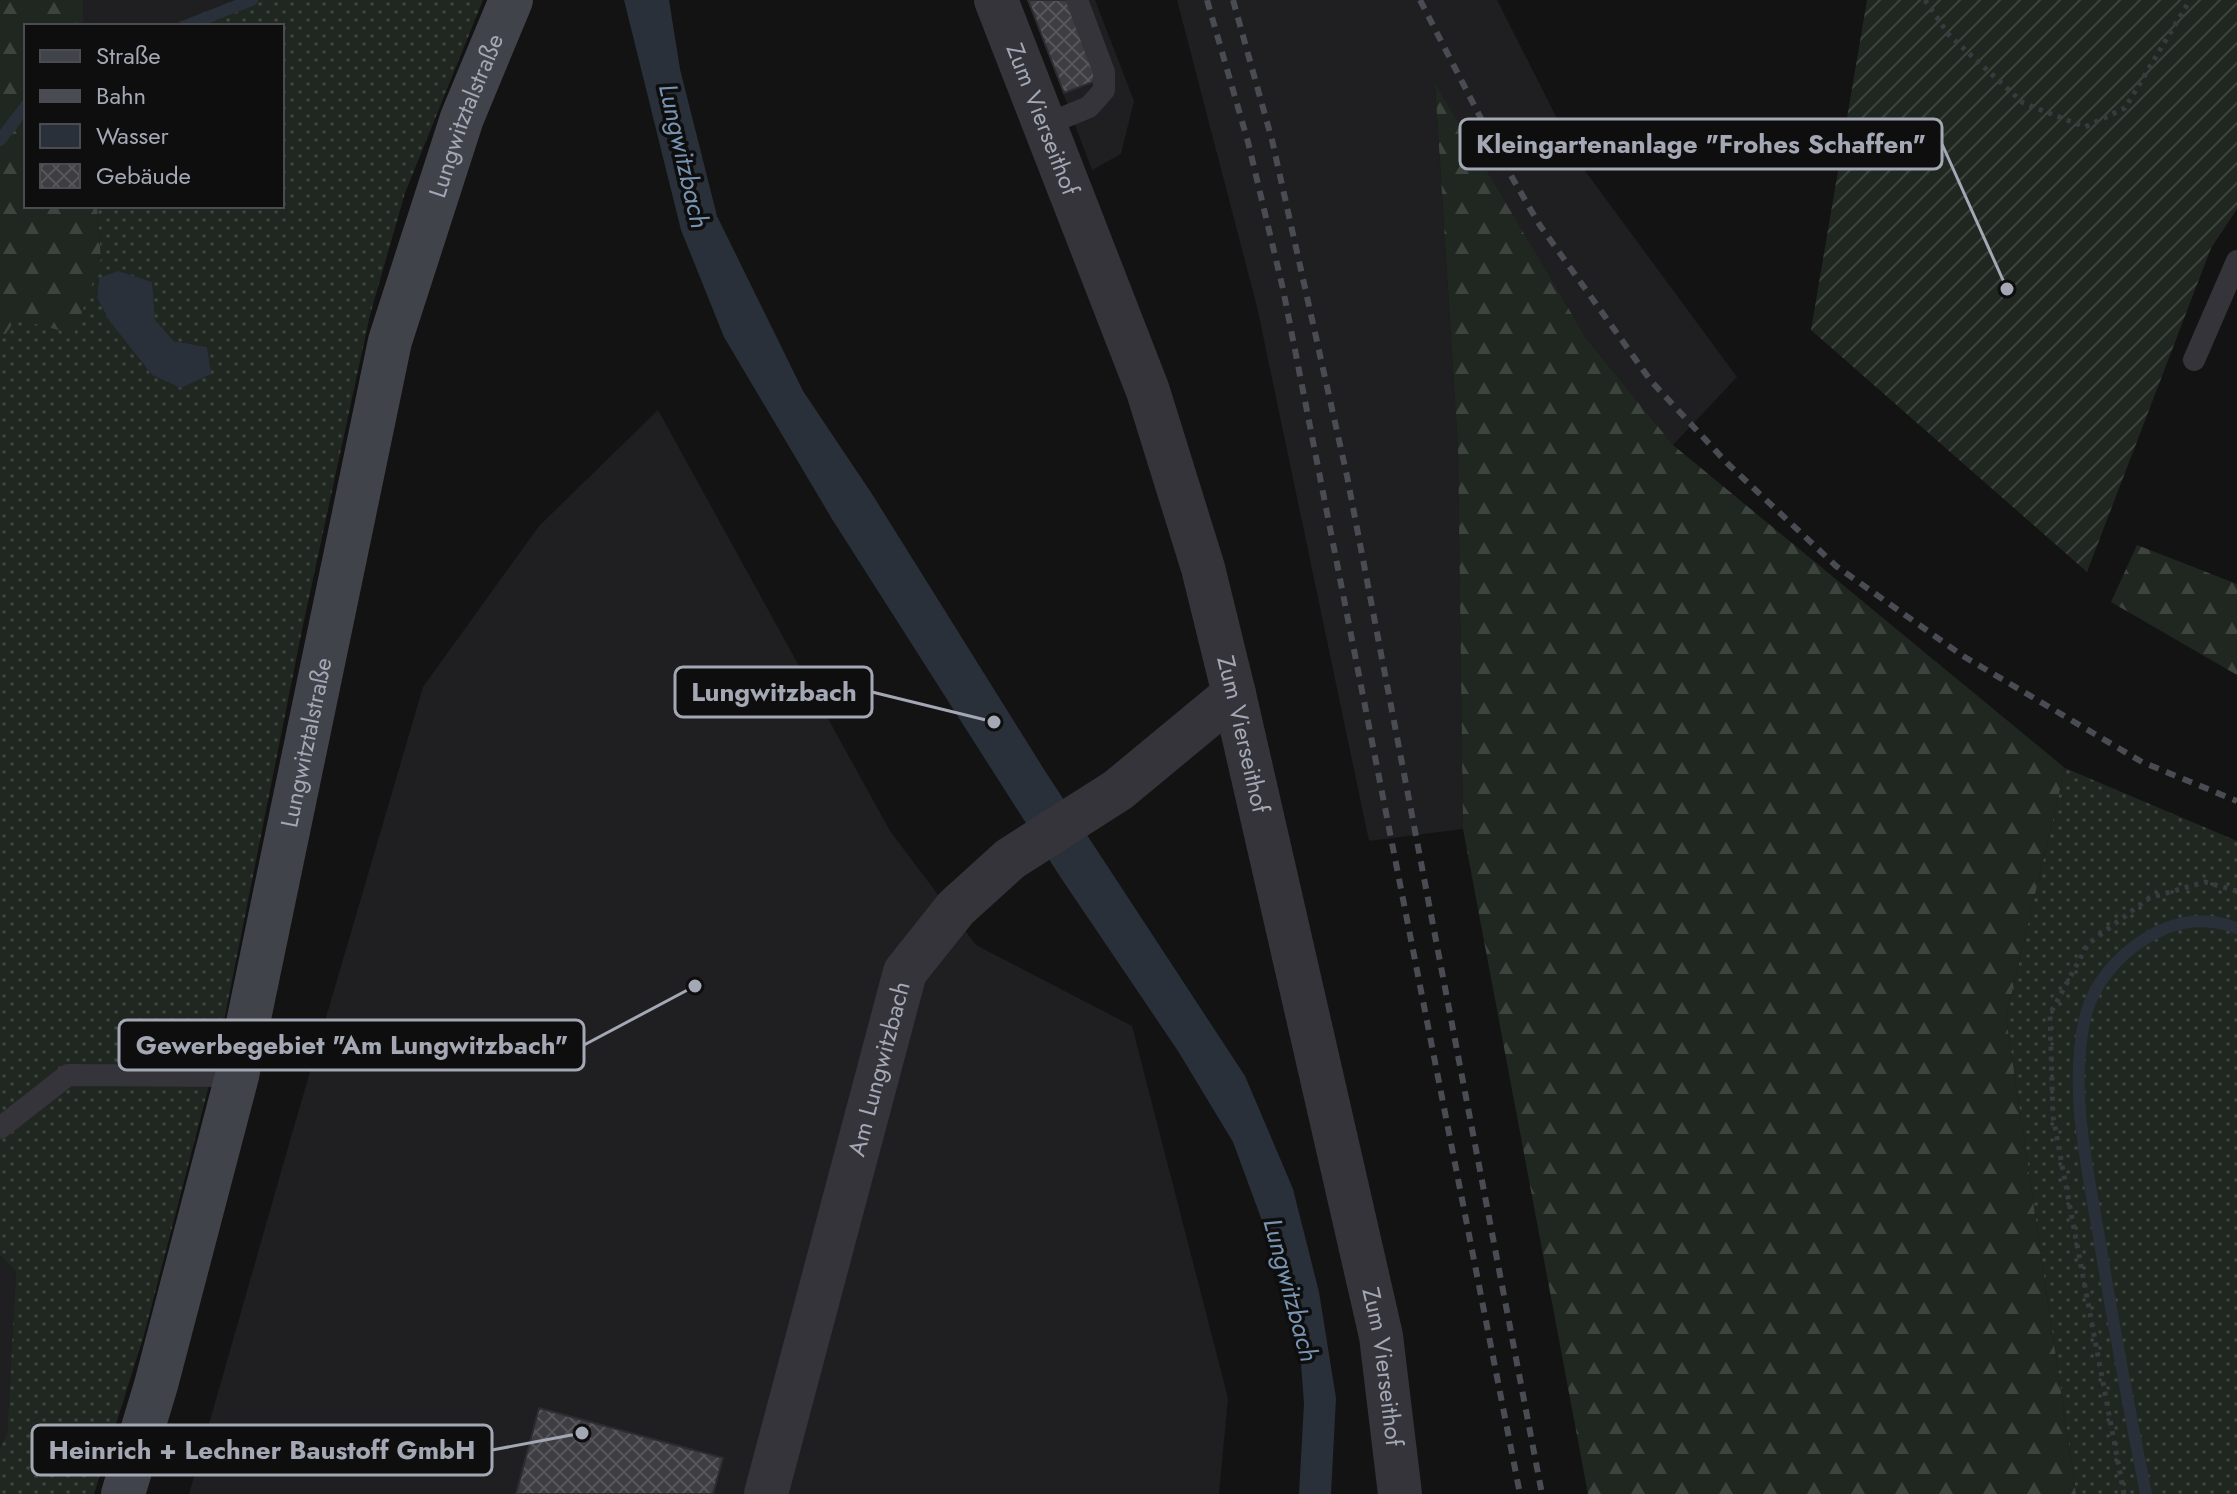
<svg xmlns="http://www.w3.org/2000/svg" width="2237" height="1494" font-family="Jost,sans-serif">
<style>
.built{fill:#1f1f21}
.grass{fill:url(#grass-dots);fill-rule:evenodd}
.forest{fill:url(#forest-firs)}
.garden{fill:url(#garden-furrows)}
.water{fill:#293039}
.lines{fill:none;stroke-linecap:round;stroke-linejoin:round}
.stream{stroke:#293039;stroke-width:12}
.building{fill:url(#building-cross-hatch);stroke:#2d2d31;stroke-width:2}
.path{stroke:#3a3b41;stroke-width:5;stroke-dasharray:4 6;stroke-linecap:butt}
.service{stroke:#34343a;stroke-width:22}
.minor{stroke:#34343a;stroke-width:44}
.tertiary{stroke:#34343a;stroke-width:44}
.secondary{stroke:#41434a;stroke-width:44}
.rail{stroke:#4a4c53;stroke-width:6;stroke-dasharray:10 8;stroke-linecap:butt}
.labels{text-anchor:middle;stroke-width:7;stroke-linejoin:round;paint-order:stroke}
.street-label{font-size:24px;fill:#a4a8b5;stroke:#0e0e0f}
.water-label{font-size:26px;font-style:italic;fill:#7994b2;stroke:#0e0e0f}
.leader{fill:none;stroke:#a4a8b5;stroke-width:3}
.callout-dot{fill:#a4a8b5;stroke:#0e0e0f;stroke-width:3}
.callout{fill:#0e0e0f;stroke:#a4a8b5;stroke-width:3}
.callout-label{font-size:26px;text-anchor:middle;font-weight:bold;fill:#a4a8b5}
</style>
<defs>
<pattern id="grass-dots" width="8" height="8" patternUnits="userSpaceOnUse" patternTransform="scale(2)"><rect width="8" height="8" fill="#1f2720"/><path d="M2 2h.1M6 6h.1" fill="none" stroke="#3d443e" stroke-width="1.8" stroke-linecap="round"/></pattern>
<pattern id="forest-firs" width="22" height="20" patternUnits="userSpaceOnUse" patternTransform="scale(2)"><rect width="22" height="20" fill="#1f2720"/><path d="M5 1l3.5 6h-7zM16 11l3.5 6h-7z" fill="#3d443e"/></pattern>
<pattern id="garden-furrows" width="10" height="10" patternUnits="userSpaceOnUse" patternTransform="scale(2)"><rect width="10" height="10" fill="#1f2720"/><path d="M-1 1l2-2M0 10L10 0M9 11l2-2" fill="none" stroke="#3d443e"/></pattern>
<pattern id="building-cross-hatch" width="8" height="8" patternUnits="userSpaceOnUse" patternTransform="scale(2)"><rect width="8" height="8" fill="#3d3d42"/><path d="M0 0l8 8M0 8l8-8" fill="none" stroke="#56565b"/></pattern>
</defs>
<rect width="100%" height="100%" fill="#131314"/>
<!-- built -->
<path class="built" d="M83,0H235L168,26L84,23Z
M1028,0H1095L1134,101L1121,154L1092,170Z
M1177,0H1497L1580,164L1737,377L1673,445L1586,338L1435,86L1458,448L1463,829L1369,841L1257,307Z
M658,410L890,831L976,945L1132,1026L1228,1398L1219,1494H189L293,1130L423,687L539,526Z
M0,1256L16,1272L7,1435L0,1448Z"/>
<!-- grass -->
<path class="grass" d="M235,0H483L405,193L370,315L302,630L218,1051L144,1335L94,1494H0V1448L7,1434L16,1272L0,1256V342L16,319L101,259L97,206H282V26H168ZM99,278L151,282L154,320L174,341L207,347L152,375L110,322L97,298Z
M2065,768L2237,841V1494H2076L2006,1017Z"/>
<!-- forest -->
<path class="forest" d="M0,0H83L84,26H26V206H97L101,259L74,334L16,319L0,342Z
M1435,84L1586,338L1673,445L2065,768L2006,1017L2076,1494H1588L1463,829L1458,448Z
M2137,545L2237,584V675L2111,602Z"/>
<!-- garden -->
<path class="garden" d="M1867,0H2237V209L2211,248L2087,572L1811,330Z"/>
<!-- water -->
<path class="water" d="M624,0H669L680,69L717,216L803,391L872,494L1045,771L1245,1076L1293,1189L1319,1292L1336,1398L1331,1494H1299L1304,1403L1300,1351L1261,1218L1233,1142L1178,1051L1059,875L832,519L724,337L681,230Z
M118,271L152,282L155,320L174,341L207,347L211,374L181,388L152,375L110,322L97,298L99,278Z"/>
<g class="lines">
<!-- stream -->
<path class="stream" d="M185,26L252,0
M0,140L26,106
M2146,1494C2129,1408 2113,1323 2099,1237C2087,1165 2068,1086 2086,1014C2094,983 2119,955 2145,939C2175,920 2204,916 2237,928"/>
</g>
<!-- building -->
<path class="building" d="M1028,0H1067L1098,80L1064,93Z
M539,1408L723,1458L713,1494H516Z"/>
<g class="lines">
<!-- path -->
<path class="path" d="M1925,0L1949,35L2023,103L2085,127L2125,108L2190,0
M2124,1494L2053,1117L2050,1014L2088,944L2149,898L2205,882L2237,891"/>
<!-- service -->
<path class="service" d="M1045,125L1089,107L1104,90V72L1077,0
M2194,360L2237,261
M0,1128L68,1075L237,1076"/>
<!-- minor -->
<path class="minor" id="s1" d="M766,1494L905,972L956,908L1010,859L1118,790L1234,694"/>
<!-- tertiary -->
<path class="tertiary" id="s2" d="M996,0L1148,391L1203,568L1234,694L1381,1336L1400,1494"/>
<!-- secondary -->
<path class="secondary" id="s3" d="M123,1494L156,1385L237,1076L390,341L462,118L511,0"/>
<!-- rail -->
<path class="rail" d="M1207,0L1248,142L1283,289L1520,1494
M1233,0L1272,140L1347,476L1542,1494
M1420,0L1506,167L1539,224L1651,381L1727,463L1836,566L1963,656L2142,762L2237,801"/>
</g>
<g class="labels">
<!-- street labels -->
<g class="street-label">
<text dy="8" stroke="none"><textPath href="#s3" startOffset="1422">Lungwitztalstraße</textPath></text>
<text dy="8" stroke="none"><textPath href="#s2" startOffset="128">Zum Vierseithof</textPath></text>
<text dy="8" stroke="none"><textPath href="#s2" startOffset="776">Zum Vierseithof</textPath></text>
<text dy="8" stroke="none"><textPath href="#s3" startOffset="774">Lungwitztalstraße</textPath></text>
<text dy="8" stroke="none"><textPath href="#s1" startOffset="440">Am Lungwitzbach</textPath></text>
<text dy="8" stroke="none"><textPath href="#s2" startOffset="1424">Zum Vierseithof</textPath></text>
</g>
<!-- water labels -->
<g class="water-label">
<text transform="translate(684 156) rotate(77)" y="9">Lungwitzbach</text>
<text transform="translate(1291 1290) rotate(75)" y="9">Lungwitzbach</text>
</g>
</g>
<!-- callouts -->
<path class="leader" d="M2007 289L1942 144M994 722L872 692M695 986L584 1045M582 1433L492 1450"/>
<g class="callout-dot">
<circle cx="2007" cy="289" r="8"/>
<circle cx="994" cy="722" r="8"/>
<circle cx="695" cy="986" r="8"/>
<circle cx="582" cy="1433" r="8"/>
</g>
<g class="callout">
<rect x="1460" y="119" width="482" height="50" rx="8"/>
<rect x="675" y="667" width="197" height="50" rx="8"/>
<rect x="119" y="1020" width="465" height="50" rx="8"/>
<rect x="32" y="1425" width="460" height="50" rx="8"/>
</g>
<g class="callout-label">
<text x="1701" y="153">Kleingartenanlage "Frohes Schaffen"</text>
<text x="774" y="701">Lungwitzbach</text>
<text x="352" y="1054">Gewerbegebiet "Am Lungwitzbach"</text>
<text x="262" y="1459">Heinrich + Lechner Baustoff GmbH</text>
</g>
<!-- legend -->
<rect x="24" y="24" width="260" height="184" fill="#0e0e0f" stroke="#4a4c51" stroke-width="2"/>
<rect x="40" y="50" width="40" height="12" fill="#41434a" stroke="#4a4c51" stroke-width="2"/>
<text x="96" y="64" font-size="24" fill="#a4a8b5">Straße</text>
<rect x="40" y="90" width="40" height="12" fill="#4a4c53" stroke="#4a4c51" stroke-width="2"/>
<text x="96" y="104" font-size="24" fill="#a4a8b5">Bahn</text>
<rect x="40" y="124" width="40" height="24" fill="#293039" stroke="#4a4c51" stroke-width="2"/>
<text x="96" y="144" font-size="24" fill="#a4a8b5">Wasser</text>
<rect x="40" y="164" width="40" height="24" fill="url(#building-cross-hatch)" stroke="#4a4c51" stroke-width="2"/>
<text x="96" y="184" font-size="24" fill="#a4a8b5">Gebäude</text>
</svg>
